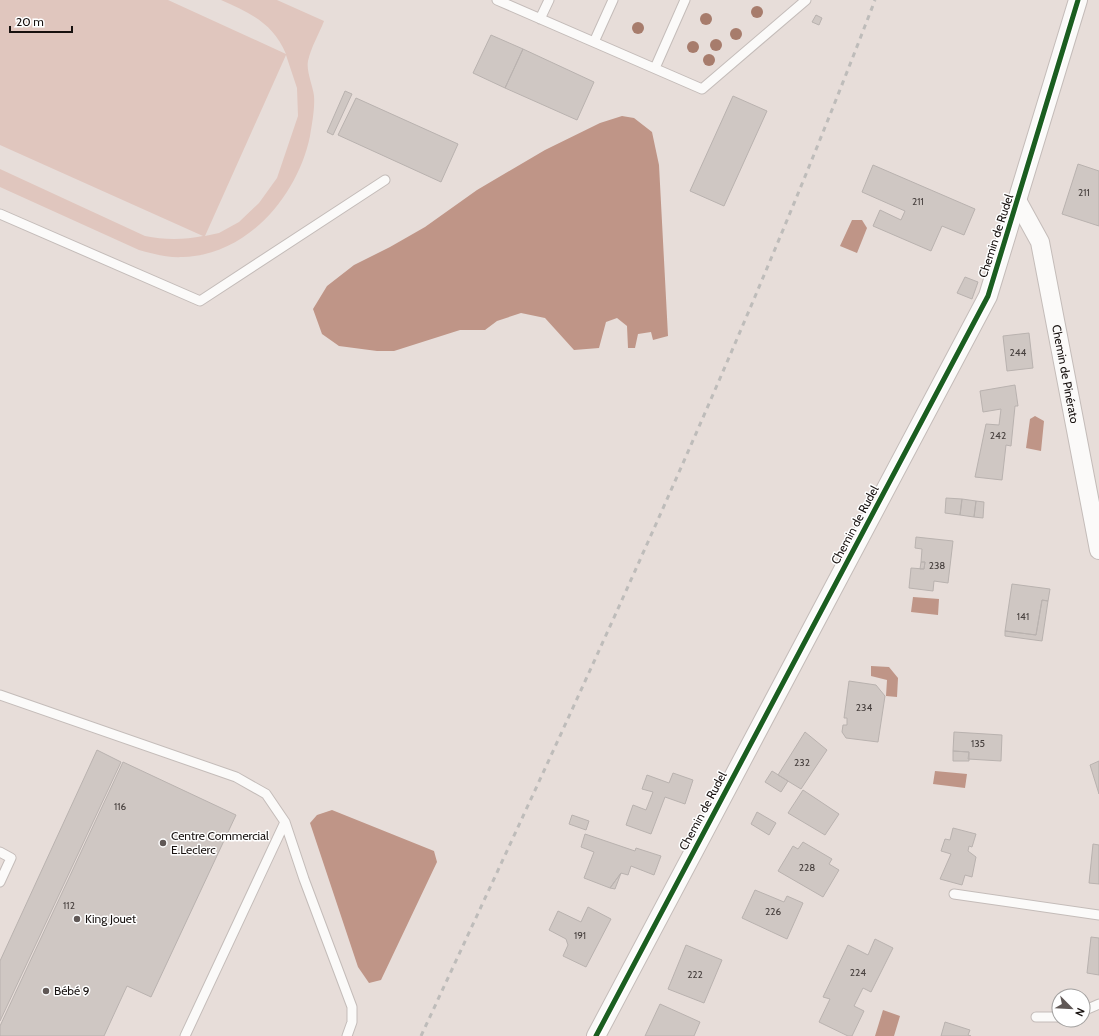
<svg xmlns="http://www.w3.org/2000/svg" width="1099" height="1036" font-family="Cabin,sans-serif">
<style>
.green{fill:#e0c6be;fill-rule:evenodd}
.water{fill:#bf9587}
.building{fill:#cfc7c3;stroke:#b9b2af}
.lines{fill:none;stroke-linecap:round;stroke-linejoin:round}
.service-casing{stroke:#c4bcb9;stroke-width:11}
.minor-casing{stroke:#c4bcb9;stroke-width:20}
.service{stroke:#fbfaf9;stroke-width:9}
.minor{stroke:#fbfaf9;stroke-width:18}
.rail{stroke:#bebcba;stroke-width:3;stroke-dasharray:5 5;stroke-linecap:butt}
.cycleway-casing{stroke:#fff;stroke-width:8}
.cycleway{stroke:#1b5e20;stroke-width:5}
.tree{fill:#a77c6c}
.poi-dot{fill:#605856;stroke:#fff;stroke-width:1.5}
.labels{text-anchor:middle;stroke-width:3;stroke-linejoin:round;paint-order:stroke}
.number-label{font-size:10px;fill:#47403e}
.street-label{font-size:12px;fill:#17110f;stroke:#fff}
.poi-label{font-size:12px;fill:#17110f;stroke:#fff;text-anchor:start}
</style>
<rect width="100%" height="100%" fill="#e7ddd9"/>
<!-- green -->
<path class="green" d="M0,0H168L286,54C273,23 250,13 221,0H277L324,21C319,34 311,47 308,61C306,71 313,86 314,96C315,108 312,124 310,136C298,195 248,255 183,257C168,258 153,254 139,250L0,187V169L145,236C164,240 184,240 203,236L0,145ZM286,55L297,88L298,116L277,178L259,203L239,222L219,233L205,236Z"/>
<!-- water -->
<path class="water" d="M622,116L634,118L652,132L659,165L668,336L653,340L651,332L638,334L635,348H628L627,326L617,318L606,322L599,348L574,350L545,318L521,313L497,321L485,330H460L394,351H377L339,346L322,334L313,309L327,286L354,265L390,247L425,227L477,190L545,150L600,123Z
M852,220H862L867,228L857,253L840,246Z
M1035,416L1044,421L1041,451L1026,448L1030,419Z
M913,597L939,599L938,615L911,612Z
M871,666L889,667L898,678L897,697L886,696L887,680L871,676Z
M935,771L967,774L965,788L933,784Z
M332,810L434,851L437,862L381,980L369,983L358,967L310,823L317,815Z
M883,1010L900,1016L894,1036H875Z"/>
<!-- building -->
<path class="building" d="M816,15L822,18L819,25L812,22Z
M491,35L523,49L505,88L473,73Z
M523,49L594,82L577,120L505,88Z
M345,91L352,94L333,135L327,132Z
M733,96L767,111L724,206L690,191Z
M356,98L458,144L441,182L338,135Z
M1078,164L1099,171V226L1062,214Z
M873,165L975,209L964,235L942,226L931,251L873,226L880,210L901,220L905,211L862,192Z
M965,277L978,282L972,299L957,293Z
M1029,333L1033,368L1007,371L1003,336Z
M1015,385L1018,406H1015L1011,446L1006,445L1002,480L975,477L986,424L999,425L1001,409L983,412L980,391Z
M946,498L962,499L960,515L945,513Z
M962,499L976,501L974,517L960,515Z
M976,501L984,502L983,518L974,517Z
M916,537L953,541L948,583L934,581L933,591L909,588L911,568L924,569L925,562H921L922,549L915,548Z
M921,562H925L924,569H920Z
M1012,584L1050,589L1048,601L1042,600L1036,635L1005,631Z
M1042,600L1048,601L1042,641L1005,636V631L1036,635Z
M849,681L876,685L885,696L878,742L846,738L842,732L843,725H847V718H844Z
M805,732L827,750L801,789L778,775Z
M954,732L1002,735L1001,761L968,759L969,752L953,751Z
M97,750L121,762L0,1021V961Z
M953,751L969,752V761H953Z
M1099,761V794L1090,765Z
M123,762L236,815L151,997L127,986L104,1036H0V1026Z
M772,771L788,781L781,792L765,782Z
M673,773L693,780L685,804L665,797L651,834L626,825L633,805L646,810L653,792L642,789L647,775L669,783Z
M803,790L839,814L825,835L788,813Z
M757,812L776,823L769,835L751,824Z
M572,815L589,821L586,830L569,824Z
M953,828L976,834L972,847L969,846L968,851L976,857L972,877L965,875L962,885L940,879L951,854L941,851L945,839L950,840Z
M585,834L635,851L636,848L661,856L654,875L631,866L628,875L621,873L610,888L584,878L594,852L581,847Z
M803,842L832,859L829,864L839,870L823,897L778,871L793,846L798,849Z
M1093,844L1099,845V884L1089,883Z
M621,873L615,889L610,888Z
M755,890L784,902L787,896L803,903L787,939L742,918Z
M588,907L611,919L586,967L563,956L568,945L566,939L549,930L558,911L581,922Z
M1091,937L1099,938V975L1087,973Z
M875,939L893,948L871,992L863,988L854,1006L864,1011L852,1036H848L819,1022L830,999L823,997L848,945L868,955Z
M686,945L722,960L704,1003L668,989Z
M660,1004L700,1022L694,1036H645Z
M945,1022L970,1030L968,1035L971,1036H941Z"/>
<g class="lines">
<defs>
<path id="service" d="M497,0L702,89L806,0
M540,19L549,0
M594,42L613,0
M655,68L685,0
M0,214L200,301L385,180
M0,695L236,777L266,794L285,822L304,879L352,1007V1022L347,1036
M0,852L11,858L0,882
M954,894L1099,915
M1083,1011L1099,1004
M1036,1017H1059
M185,1036L285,822"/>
<g id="minor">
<path id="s1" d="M1018,202L1040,242L1099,550"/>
<path d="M596,1036L988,296L1078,0"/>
</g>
</defs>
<!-- service casing -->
<use href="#service" class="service-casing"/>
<!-- minor casing -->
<use href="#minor" class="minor-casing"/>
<!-- service -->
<use href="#service" class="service"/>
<!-- minor -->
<use href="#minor" class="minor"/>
<!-- rail -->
<path class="rail" d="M421,1036C580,694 740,352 875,0"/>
<defs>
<path id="cycleway" d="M596,1036L988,296L1078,0"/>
</defs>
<!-- cycleway casing -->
<use href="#cycleway" class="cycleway-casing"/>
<!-- cycleway -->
<use href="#cycleway" class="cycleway"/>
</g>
<!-- trees -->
<g class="tree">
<circle cx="757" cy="12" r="6"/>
<circle cx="706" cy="19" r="6"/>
<circle cx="638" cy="28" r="6"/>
<circle cx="736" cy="34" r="6"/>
<circle cx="716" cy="45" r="6"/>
<circle cx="693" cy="47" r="6"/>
<circle cx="709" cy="60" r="6"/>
</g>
<!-- markers -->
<g class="poi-dot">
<circle cx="163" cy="843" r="4"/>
<circle cx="77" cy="919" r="4"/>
<circle cx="46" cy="991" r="4"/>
</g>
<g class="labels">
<!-- number labels -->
<g class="number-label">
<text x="1084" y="196">211</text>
<text x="918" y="205">211</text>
<text x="1018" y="356">244</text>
<text x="998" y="439">242</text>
<text x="937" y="569">238</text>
<text x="1023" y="620">141</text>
<text x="864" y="711">234</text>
<text x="978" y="747">135</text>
<text x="802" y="766">232</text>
<text x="120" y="810">116</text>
<text x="807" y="871">228</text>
<text x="69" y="909">112</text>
<text x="773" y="915">226</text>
<text x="580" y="939">191</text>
<text x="858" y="976">224</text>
<text x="695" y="978">222</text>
</g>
<!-- street labels -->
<g class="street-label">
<text transform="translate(996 236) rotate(-72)" y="4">Chemin de Rudel</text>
<text dy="4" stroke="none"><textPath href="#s1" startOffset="180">Chemin de Pinérato</textPath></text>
<text transform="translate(855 525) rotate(-62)" y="4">Chemin de Rudel</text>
<text transform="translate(703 811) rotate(-62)" y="4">Chemin de Rudel</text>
</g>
<!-- poi labels -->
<g class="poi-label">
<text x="171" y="840">Centre Commercial<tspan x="171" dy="14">E.Leclerc</tspan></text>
<text x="85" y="923">King Jouet</text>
<text x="54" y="995">Bébé 9</text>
</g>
</g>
<!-- north arrow -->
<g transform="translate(1071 1008) rotate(114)"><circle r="19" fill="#ffffff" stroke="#a2a09f"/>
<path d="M0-3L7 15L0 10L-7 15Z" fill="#605856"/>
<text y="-6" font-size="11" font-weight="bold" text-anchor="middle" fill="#17110f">N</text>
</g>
<!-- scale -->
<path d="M10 26v6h62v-6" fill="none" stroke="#17110f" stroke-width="2"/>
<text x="16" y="26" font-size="12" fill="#17110f" stroke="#ffffff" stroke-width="3" paint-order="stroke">20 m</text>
</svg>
